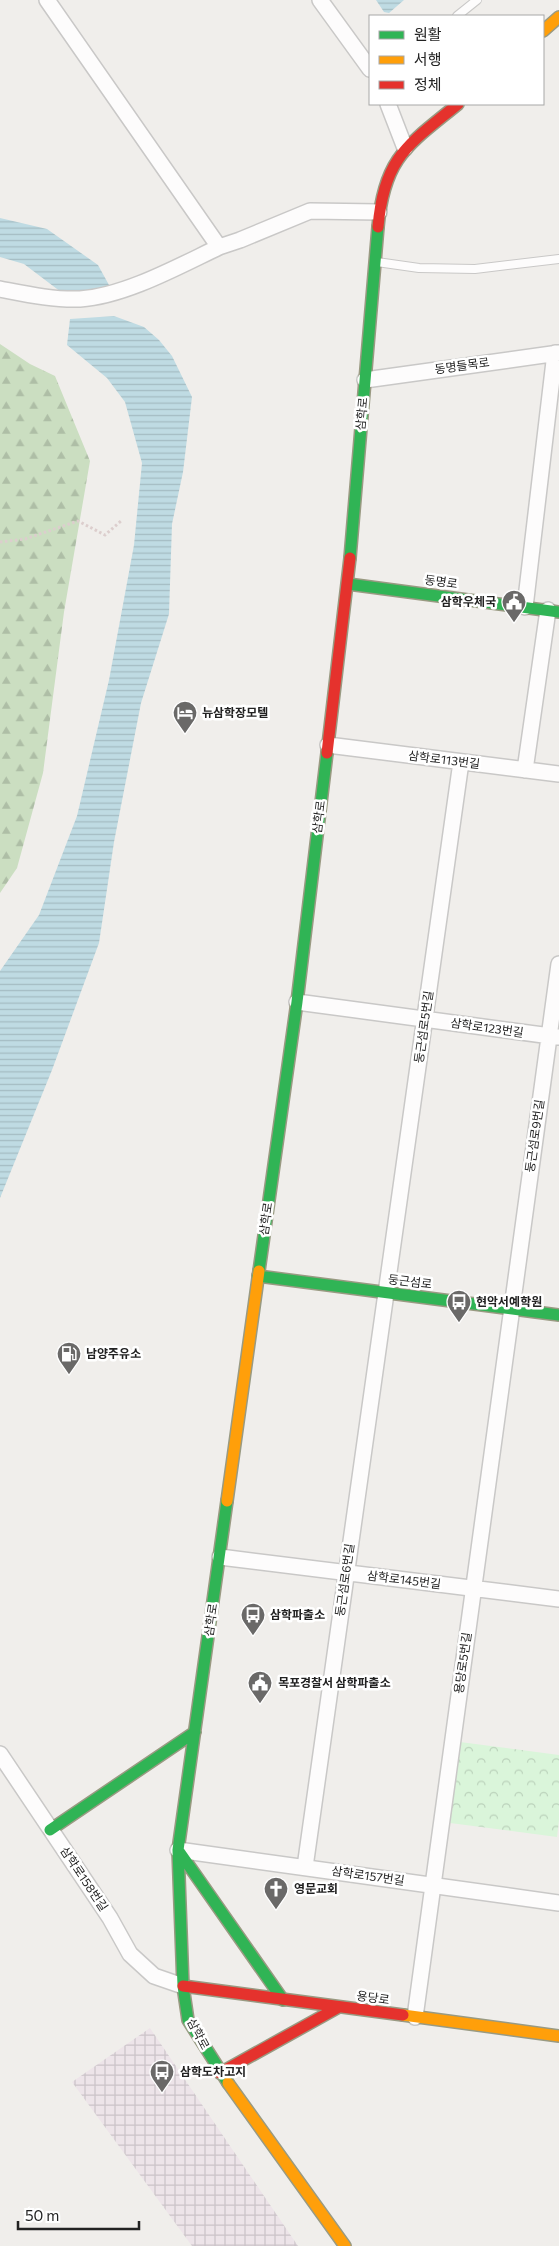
<svg xmlns="http://www.w3.org/2000/svg" width="559" height="2246" font-family="Commissioner,'Noto Sans KR',sans-serif">
<style>
.industrial{fill:url(#industrial-grid)}
.forest{fill:url(#forest-firs)}
.park{fill:url(#park-crowns)}
.water{fill:url(#water-rules)}
.lines{fill:none;stroke-linecap:round;stroke-linejoin:round}
.lane-casing{stroke:#c9c8c7;stroke-width:10}
.street-casing{stroke:#c9c8c7;stroke-width:18}
.fast-casing{stroke:#999a82;stroke-width:14}
.slow-casing{stroke:#999a82;stroke-width:14}
.jam-casing{stroke:#999a82;stroke-width:14}
.path{stroke:#dccecd;stroke-width:3;stroke-dasharray:2.5 2.5;stroke-linecap:butt}
.lane{stroke:#fdfcfc;stroke-width:8}
.street{stroke:#fdfcfc;stroke-width:15}
.fast{stroke:#30b455;stroke-width:11}
.slow{stroke:#ff9f0a;stroke-width:11}
.jam{stroke:#e5322d;stroke-width:11}
.labels{text-anchor:middle;stroke-width:5;stroke-linejoin:round;paint-order:stroke}
.street-label{font-size:12px;fill:#222;stroke:#fff}
.poi-label{font-size:12px;font-weight:bold;fill:#222;stroke:#fff;text-anchor:start}
</style>
<defs>
<pattern id="industrial-grid" width="8" height="8" patternUnits="userSpaceOnUse" patternTransform="scale(1.25)"><rect width="8" height="8" fill="#ede4e9"/><path d="M0 4h8M4 0v8" fill="none" stroke="#cbc3c8"/></pattern>
<pattern id="forest-firs" width="22" height="20" patternUnits="userSpaceOnUse" patternTransform="scale(1.25)"><rect width="22" height="20" fill="#cbdec1"/><path d="M5 1l3.5 6h-7zM16 11l3.5 6h-7z" fill="#aebea6"/></pattern>
<pattern id="park-crowns" width="20" height="18" patternUnits="userSpaceOnUse" patternTransform="scale(1.25)"><rect width="20" height="18" fill="#daf5da"/><path d="M2 6a3 3 0 1 1 6 0M12 15a3 3 0 1 1 6 0" fill="none" stroke="#bbd2bb"/></pattern>
<pattern id="water-rules" width="6" height="5" patternUnits="userSpaceOnUse" patternTransform="scale(1.25)"><rect width="6" height="5" fill="#bfdbe3"/><path d="M0 2.5h6" fill="none" stroke="#a4bcc2"/></pattern>
</defs>
<rect width="100%" height="100%" fill="#f0eeeb"/>
<!-- industrial -->
<path class="industrial" d="M150,2028L298,2246H192L72,2082Z"/>
<!-- forest -->
<path class="forest" d="M0,344L30,364L55,376L90,461L64,612L43,773L17,868L0,893Z"/>
<!-- park -->
<path class="park" d="M460,1742L559,1755V1820L557,1837L450,1823Z"/>
<!-- water -->
<path class="water" d="M376,0H404L389,13L384,12Z
M0,218L47,229L98,265L109,285L87,295L61,292L24,264L0,257Z
M114,316L144,327L159,340L172,356L192,397L183,472L172,524L169,614L141,703L114,842L99,943L52,1070L0,1198V971L39,915L77,816L109,680L134,545L142,463L125,402L107,378L67,345L70,319Z"/>
<g class="lines">
<defs>
<path id="lane" d="M457,16L477,0
M377,262L419,268L475,269L559,259"/>
<path id="street" d="M47,0L219,247L240,240L310,211L379,212
M320,0L370,69
M388,104L405,148
M0,289C26,294 53,300 80,299C125,296 179,266 219,247
M365,380L559,353
M525,607L555,353
M328,745L559,774
M525,770L548,610
M297,1002L558,1037
M220,1557L559,1599
M0,1754L110,1918L130,1954L154,1976L183,1986
M178,1850L559,1903
M305,1867L461,762
M415,2017L559,964"/>
<path id="fast" d="M350,558L378,227
M348,584L559,612
M259,1271L297,1002L327,753
M258,1276L559,1315
M227,1501L178,1850L183,1986L188,2020L228,2083
M50,1830L195,1732
M178,1850L283,2000"/>
<path id="slow" d="M543,31L559,17
M227,1501L259,1271
M403,2015L559,2036
M228,2083L345,2246"/>
<path id="jam" d="M378,227C384,157 408,145 458,104
M327,753L350,558
M183,1986L403,2015
M220,2073L339,2007"/>
</defs>
<!-- lane casing -->
<use href="#lane" class="lane-casing"/>
<!-- street casing -->
<use href="#street" class="street-casing"/>
<!-- fast casing -->
<use href="#fast" class="fast-casing"/>
<!-- slow casing -->
<use href="#slow" class="slow-casing"/>
<!-- jam casing -->
<use href="#jam" class="jam-casing"/>
<!-- path -->
<path class="path" d="M0,542L25,539L78,521L105,535L121,521"/>
<!-- lane -->
<use href="#lane" class="lane"/>
<!-- street -->
<use href="#street" class="street"/>
<!-- fast -->
<use href="#fast" class="fast"/>
<!-- slow -->
<use href="#slow" class="slow"/>
<!-- jam -->
<use href="#jam" class="jam"/>
</g>
<!-- icons -->
<defs>
<symbol id="civic-pin" viewBox="-11 -11 22 30"><path d="M0 17L-7.5 6A9.5 9.5 0 1 1 7.5 6Z" fill="#6a6968" stroke="#fff"/><path d="M-.6-6.5H3V-4.5H.6V-3L4-1V1h2V6H-6V1h2V-1L-.6-3ZM-1.2 2.5V6h2.4V2.5Z" fill="#fff"/></symbol>
<symbol id="hotel-pin" viewBox="-11 -11 22 30"><path d="M0 17L-7.5 6A9.5 9.5 0 1 1 7.5 6Z" fill="#6a6968" stroke="#fff"/><path d="M-6-4.5h1.5V1H6V5H4.5V3h-9V5H-6ZM-4 0a1.8 1.8 0 1 1 3.6 0ZM.5 0V-2.5h3Q6-2.5 6 0Z" fill="#fff"/></symbol>
<symbol id="bus-pin" viewBox="-11 -11 22 30"><path d="M0 17L-7.5 6A9.5 9.5 0 1 1 7.5 6Z" fill="#6a6968" stroke="#fff"/><path d="M-5-6H5V4H4V6H2V4H-2V6H-4V4H-5ZM-3.5-4V0h7V-4ZM-3.5 1.2v1.5H-2V1.2ZM2 1.2v1.5H3.5V1.2Z" fill="#fff"/></symbol>
<symbol id="fuel-pin" viewBox="-11 -11 22 30"><path d="M0 17L-7.5 6A9.5 9.5 0 1 1 7.5 6Z" fill="#6a6968" stroke="#fff"/><path d="M-5.5-6h7V0h2V4h1.3V-2.5L3-4.5l.8-.8L6-3V5H2.5V1h-1V6h-7ZM-4.2-4.7v3.2H.2V-4.7Z" fill="#fff"/></symbol>
<symbol id="church-pin" viewBox="-11 -11 22 30"><path d="M0 17L-7.5 6A9.5 9.5 0 1 1 7.5 6Z" fill="#6a6968" stroke="#fff"/><path d="M-1.2-6h2.4v3.5h3.3v2.4h-3.3V6h-2.4V-.1h-3.3v-2.4h3.3Z" fill="#fff"/></symbol>
</defs>
<g fill-rule="evenodd">
<use href="#civic-pin" x="500" y="588" width="28" height="38"/>
<use href="#hotel-pin" x="171" y="699" width="28" height="38"/>
<use href="#bus-pin" x="445" y="1288" width="28" height="38"/>
<use href="#fuel-pin" x="55" y="1340" width="28" height="38"/>
<use href="#bus-pin" x="239" y="1601" width="28" height="38"/>
<use href="#civic-pin" x="246" y="1669" width="28" height="38"/>
<use href="#church-pin" x="262" y="1875" width="28" height="38"/>
<use href="#bus-pin" x="148" y="2058" width="28" height="38"/>
</g>
<g class="labels">
<!-- street labels -->
<g class="street-label">
<text transform="translate(462 366) rotate(-8)" y="4">동명들목로</text>
<text transform="translate(362 414) rotate(-85)" y="4">삼학로</text>
<text transform="translate(441 582) rotate(8)" y="4">동명로</text>
<text transform="translate(444 760) rotate(7)" y="4">삼학로113번길</text>
<text transform="translate(319 817) rotate(-83)" y="4">삼학로</text>
<text transform="translate(424 1027) rotate(-82)" y="4">둥근섬로5번길</text>
<text transform="translate(487 1028) rotate(8)" y="4">삼학로123번길</text>
<text transform="translate(535 1136) rotate(-82)" y="4">둥근섬로9번길</text>
<text transform="translate(266 1219) rotate(-82)" y="4">삼학로</text>
<text transform="translate(410 1282) rotate(7)" y="4">둥근섬로</text>
<text transform="translate(345 1580) rotate(-82)" y="4">둥근섬로6번길</text>
<text transform="translate(404 1580) rotate(7)" y="4">삼학로145번길</text>
<text transform="translate(211 1620) rotate(-82)" y="4">삼학로</text>
<text transform="translate(463 1663) rotate(-82)" y="4">용당로5번길</text>
<text transform="translate(368 1876) rotate(8)" y="4">삼학로157번길</text>
<text transform="translate(84 1879) rotate(56)" y="4">삼학로158번길</text>
<text transform="translate(373 1998) rotate(8)" y="4">용당로</text>
<text transform="translate(198 2034) rotate(62)" y="4">삼학로</text>
</g>
<!-- poi labels -->
<g class="poi-label">
<text x="496" y="606" text-anchor="end">삼학우체국</text>
<text x="202" y="717">뉴삼학장모텔</text>
<text x="476" y="1306">현악서예학원</text>
<text x="86" y="1358">남양주유소</text>
<text x="270" y="1619">삼학파출소</text>
<text x="278" y="1687">목포경찰서 삼학파출소</text>
<text x="294" y="1893">영문교회</text>
<text x="180" y="2076">삼학도차고지</text>
</g>
</g>
<!-- legend -->
<rect x="369" y="15" width="175" height="90" fill="#ffffff" stroke="#a7a7a7"/>
<rect x="379" y="31" width="25" height="8" fill="#30b455" stroke="#a7a7a7"/>
<text x="414" y="40" font-size="15" fill="#222222">원활</text>
<rect x="379" y="56" width="25" height="8" fill="#ff9f0a" stroke="#a7a7a7"/>
<text x="414" y="65" font-size="15" fill="#222222">서행</text>
<rect x="379" y="81" width="25" height="8" fill="#e5322d" stroke="#a7a7a7"/>
<text x="414" y="90" font-size="15" fill="#222222">정체</text>
<!-- scale -->
<path d="M18 2221v8h121v-8" fill="none" stroke="#222222" stroke-width="2.5"/>
<text x="25" y="2221" font-size="15" fill="#222222" stroke="#ffffff" stroke-width="4" paint-order="stroke">50 m</text>
</svg>
